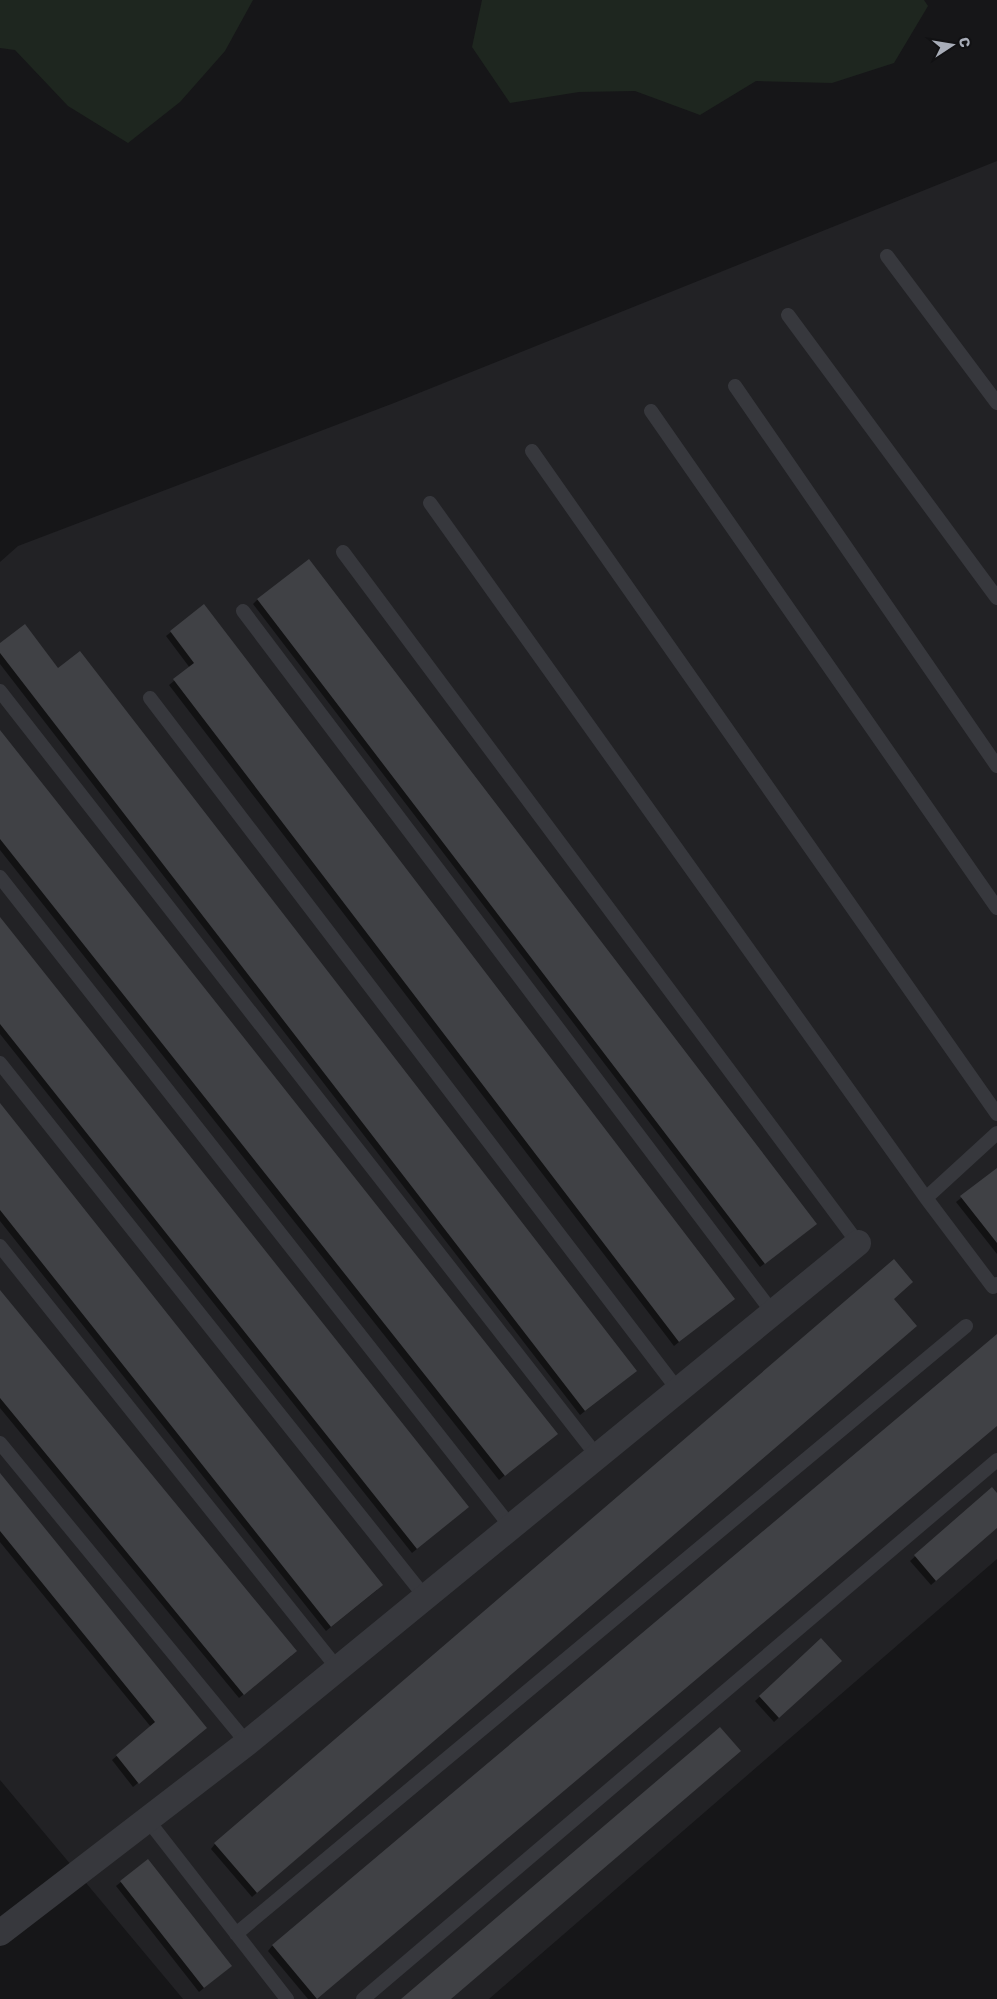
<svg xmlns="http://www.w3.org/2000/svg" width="997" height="1999" font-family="Rubik,sans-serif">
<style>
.built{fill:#222225}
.green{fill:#1e261f}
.shadow{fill:#0007}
.building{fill:#404145}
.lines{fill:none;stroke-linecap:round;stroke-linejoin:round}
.service{stroke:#37383d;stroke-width:14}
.minor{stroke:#37383d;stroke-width:26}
</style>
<rect width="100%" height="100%" fill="#161618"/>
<!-- built -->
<path class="built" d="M997,161V1559L489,1999H183L0,1780V562L18,546L394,403Z"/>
<!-- green -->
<path class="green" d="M0,0H253L225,51L180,102L128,143L68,106L15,50L0,48Z
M482,0H924L928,6L894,63L832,83L756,81L700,115L635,91L579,92L510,103L472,47Z"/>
<!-- shadow -->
<path class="shadow" d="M258,599L811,1228L760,1267L253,604Z
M204,606L733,1299L674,1346L169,685L190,668L166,636Z
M0,645L58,670L630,1376L580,1415L0,664Z
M0,732L551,1438L499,1480L0,850Z
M0,919L468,1507L412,1553L0,1034Z
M0,1105L377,1590L326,1631L0,1221Z
M997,1170V1254L956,1202Z
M0,1292L291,1656L239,1698L0,1408Z
M892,1299L910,1330L252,1897L211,1849L215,1844Z
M996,1337L997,1425L316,1999H308L268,1951L272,1946Z
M0,1475L201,1732L133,1787L112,1760L151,1727L0,1542Z
M992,1489L997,1495V1527L931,1585L910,1561Z
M821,1640L836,1666L774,1722L755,1701Z
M121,1882L225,1971L199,1992L116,1886Z"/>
<!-- building -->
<path class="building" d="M309,559L817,1224L765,1264L257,599Z
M204,604L735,1299L679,1342L173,679L194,663L170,631Z
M25,624L58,668L80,651L637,1371L585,1411L0,653V643Z
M0,730L558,1434L505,1476L0,839Z
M0,917L469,1507L417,1549L0,1024Z
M0,1103L383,1585L331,1627L0,1210Z
M997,1168V1243L960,1196Z
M894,1259L913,1282L894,1299L917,1326L257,1893L214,1843Z
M0,1290L297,1651L244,1695L0,1398Z
M997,1334V1426L317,1999L272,1945Z
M0,1473L207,1728L139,1784L116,1755L155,1722L0,1531Z
M992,1487L997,1493V1528L936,1581L914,1555Z
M821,1638L842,1661L779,1718L759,1696Z
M720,1727L741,1751L451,1999H401Z
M148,1859L232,1966L204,1988L120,1881Z"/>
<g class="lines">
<!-- service -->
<path class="service" d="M887,256L997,403
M788,315L997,598
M735,386L997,766
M651,411L997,908
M532,451L997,1114
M430,503L926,1198L993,1287L997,1284
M343,552L858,1243
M243,611L773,1313
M0,691L597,1456
M150,698L678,1390
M0,877L511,1527
M0,1063L425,1597
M926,1198L997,1133
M0,1246L338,1669
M0,1443L247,1743
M147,1819L287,1999
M236,1934L966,1326
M363,1999L997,1460"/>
<!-- minor -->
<path class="minor" d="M0,1933L247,1743L858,1243"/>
</g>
<!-- north arrow -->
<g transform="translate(952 45) rotate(78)" stroke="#111113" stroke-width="4" paint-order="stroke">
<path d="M0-4L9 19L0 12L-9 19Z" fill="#a8adb8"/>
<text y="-8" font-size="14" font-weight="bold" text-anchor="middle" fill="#a8adb8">С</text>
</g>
</svg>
